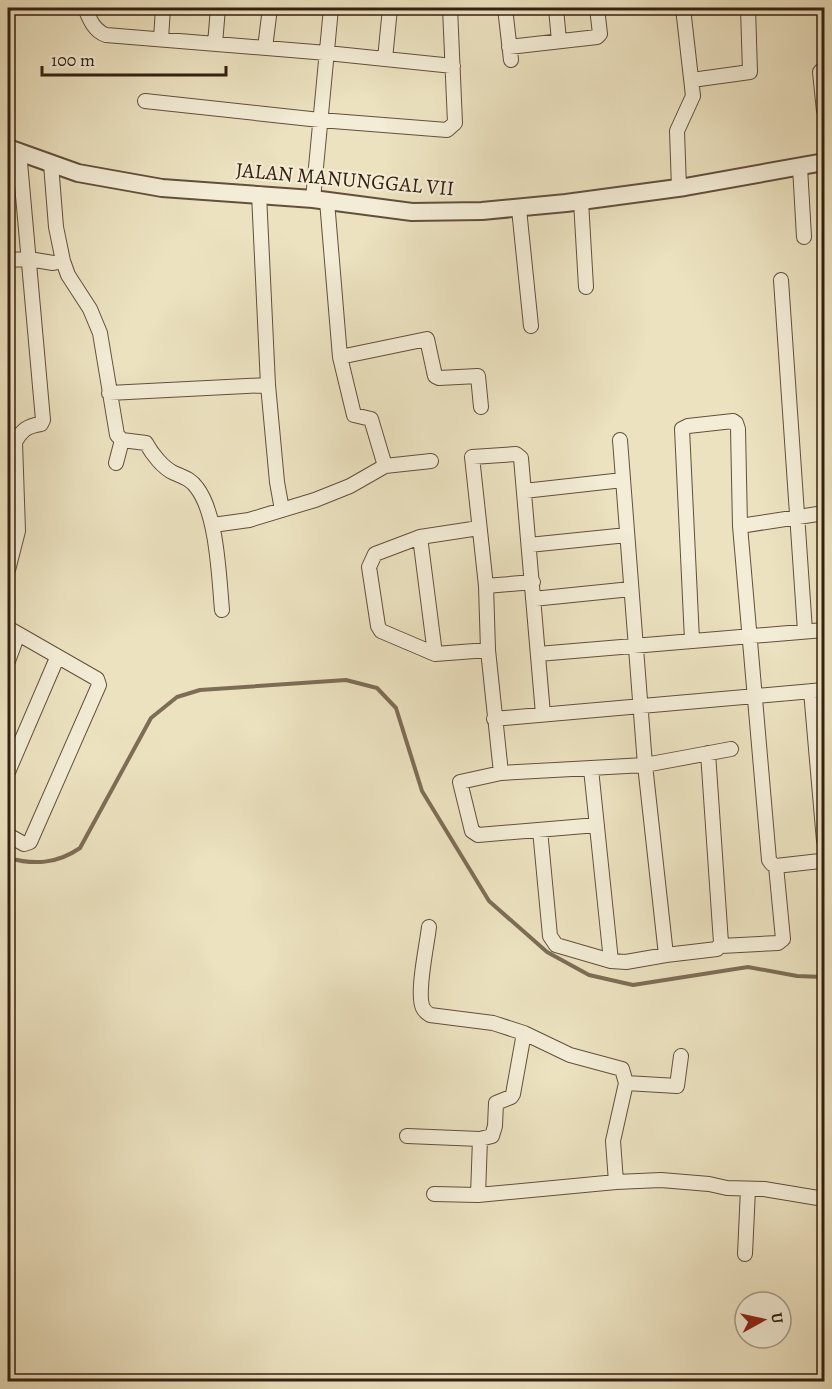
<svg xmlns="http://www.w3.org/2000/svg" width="832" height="1389" font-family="Alegreya,serif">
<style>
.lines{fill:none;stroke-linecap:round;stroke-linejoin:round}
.stream{stroke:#7d6d56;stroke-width:4}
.minor-casing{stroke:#62503c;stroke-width:16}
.tertiary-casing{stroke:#62503c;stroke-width:20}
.minor{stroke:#f3ecd6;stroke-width:14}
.tertiary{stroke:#f3ecd6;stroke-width:16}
.labels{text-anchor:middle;stroke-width:4.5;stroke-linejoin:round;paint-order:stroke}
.street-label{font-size:21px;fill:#342010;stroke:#f3ecd6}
</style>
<rect width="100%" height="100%" fill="#ece2c0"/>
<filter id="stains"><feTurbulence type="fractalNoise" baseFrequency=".00333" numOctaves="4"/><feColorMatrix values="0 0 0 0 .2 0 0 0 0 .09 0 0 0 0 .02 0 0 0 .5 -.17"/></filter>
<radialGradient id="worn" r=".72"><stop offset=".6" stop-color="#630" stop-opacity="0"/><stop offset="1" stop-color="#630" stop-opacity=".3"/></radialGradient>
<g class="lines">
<!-- stream -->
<path class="stream" d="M8,858C34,865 57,864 80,848L151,718L177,697L200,690L346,680L377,688L396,708L422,791L489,901L547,952L589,975L633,985L748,967L797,976L824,977"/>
<defs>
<path id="minor" d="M85,8C89,18 94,31 106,35L327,53L453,66
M505,8L511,60
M556,8L559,41
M161,39L163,8
M215,44L218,8
M509,47L597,37L600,34L597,8
M265,48L270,8
M385,59L390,8
M824,68L820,72L824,111
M692,80L750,72L748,8
M145,101L320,120L447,130L455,123L450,8
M800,167L804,237
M679,188L677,131L693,96L683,8
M259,194L268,385L277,482L282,510
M313,199L331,8
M327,201L340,357L354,415L371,419L385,466
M581,201L586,287
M519,209L531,326
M8,260L29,259L53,263L63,261L56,227L51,164
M63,261L68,275L90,309L100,333L117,435L122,440L146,443C152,454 163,468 174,473C183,477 191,479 197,488C217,514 219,577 222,610
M781,280L805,631
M340,357L427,339L435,376L439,378L478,376L481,407
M109,393L268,385
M620,440L645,765L666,955
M116,463L122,440
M524,491L623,480
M213,525L249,520L315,500L350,486L385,466L431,461L422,462
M740,526L824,513
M479,528L420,537L375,554L369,567L378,626L381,631L435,654L488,650
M420,537L435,654
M529,545L627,535
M8,570L18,531L15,442C22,430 27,426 41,424L43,420L19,151
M486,586L533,582
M533,599L631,589
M8,628L97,679L99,685L30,842L24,844L8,835
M692,640L682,429L688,426L733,421L736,423L738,429L740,526L769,860L772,864L776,866L820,861L824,857
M538,654L824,630
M8,661L18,634
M811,691L824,841
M494,719L824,690
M591,769L611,961
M8,772L57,658
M501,773L488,650L486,586L472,457L516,454L521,458L543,714
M597,825L478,835L472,831L460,782L501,773L645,765L731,749
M540,830L550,936L556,945L611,961L626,962L666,955L717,949L721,943L708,753
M429,927C427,945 416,994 423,1008C425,1012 427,1013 430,1015L493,1023L524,1033L570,1055L622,1069L626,1083L613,1141L616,1182
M721,946L778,943L783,939L776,866
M626,1083L677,1086L681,1056
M407,1136L480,1139L492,1136L495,1126L496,1103L511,1097L513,1094L524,1033
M434,1194L478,1195L616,1182L661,1180L709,1184L727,1188L764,1189L824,1199
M478,1195L480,1139
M745,1254L748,1189"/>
<path id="tertiary" d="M8,148L78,173L162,188L313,199L412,212L482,211L566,203L685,187L824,162"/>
</defs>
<!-- minor casing -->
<use href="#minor" class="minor-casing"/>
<!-- tertiary casing -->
<use href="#tertiary" class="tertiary-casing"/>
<!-- minor -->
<use href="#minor" class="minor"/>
<!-- tertiary -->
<use href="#tertiary" class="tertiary"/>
</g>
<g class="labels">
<!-- street labels -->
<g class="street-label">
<text transform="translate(345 179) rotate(5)" y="7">JALAN MANUNGGAL VII</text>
</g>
</g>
<!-- margin -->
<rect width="832" height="1389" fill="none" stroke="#ece2c0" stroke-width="30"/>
<rect x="9" y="9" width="814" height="1371" fill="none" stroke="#342010" stroke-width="3"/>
<rect x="15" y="15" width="802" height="1359" fill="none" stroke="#342010" stroke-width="1.5"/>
<!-- north arrow -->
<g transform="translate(763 1320) rotate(82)"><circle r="28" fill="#f3ecd6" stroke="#a79a87" stroke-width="1.5"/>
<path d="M0-4.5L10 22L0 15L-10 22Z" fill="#8f2418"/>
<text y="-9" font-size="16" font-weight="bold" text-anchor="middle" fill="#342010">U</text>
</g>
<!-- scale -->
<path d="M42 66v9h184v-9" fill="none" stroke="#342010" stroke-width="3"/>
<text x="51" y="66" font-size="18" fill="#342010" stroke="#f3ecd6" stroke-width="4.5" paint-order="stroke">100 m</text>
<rect width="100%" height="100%" filter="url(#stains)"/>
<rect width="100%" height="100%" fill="url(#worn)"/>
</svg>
